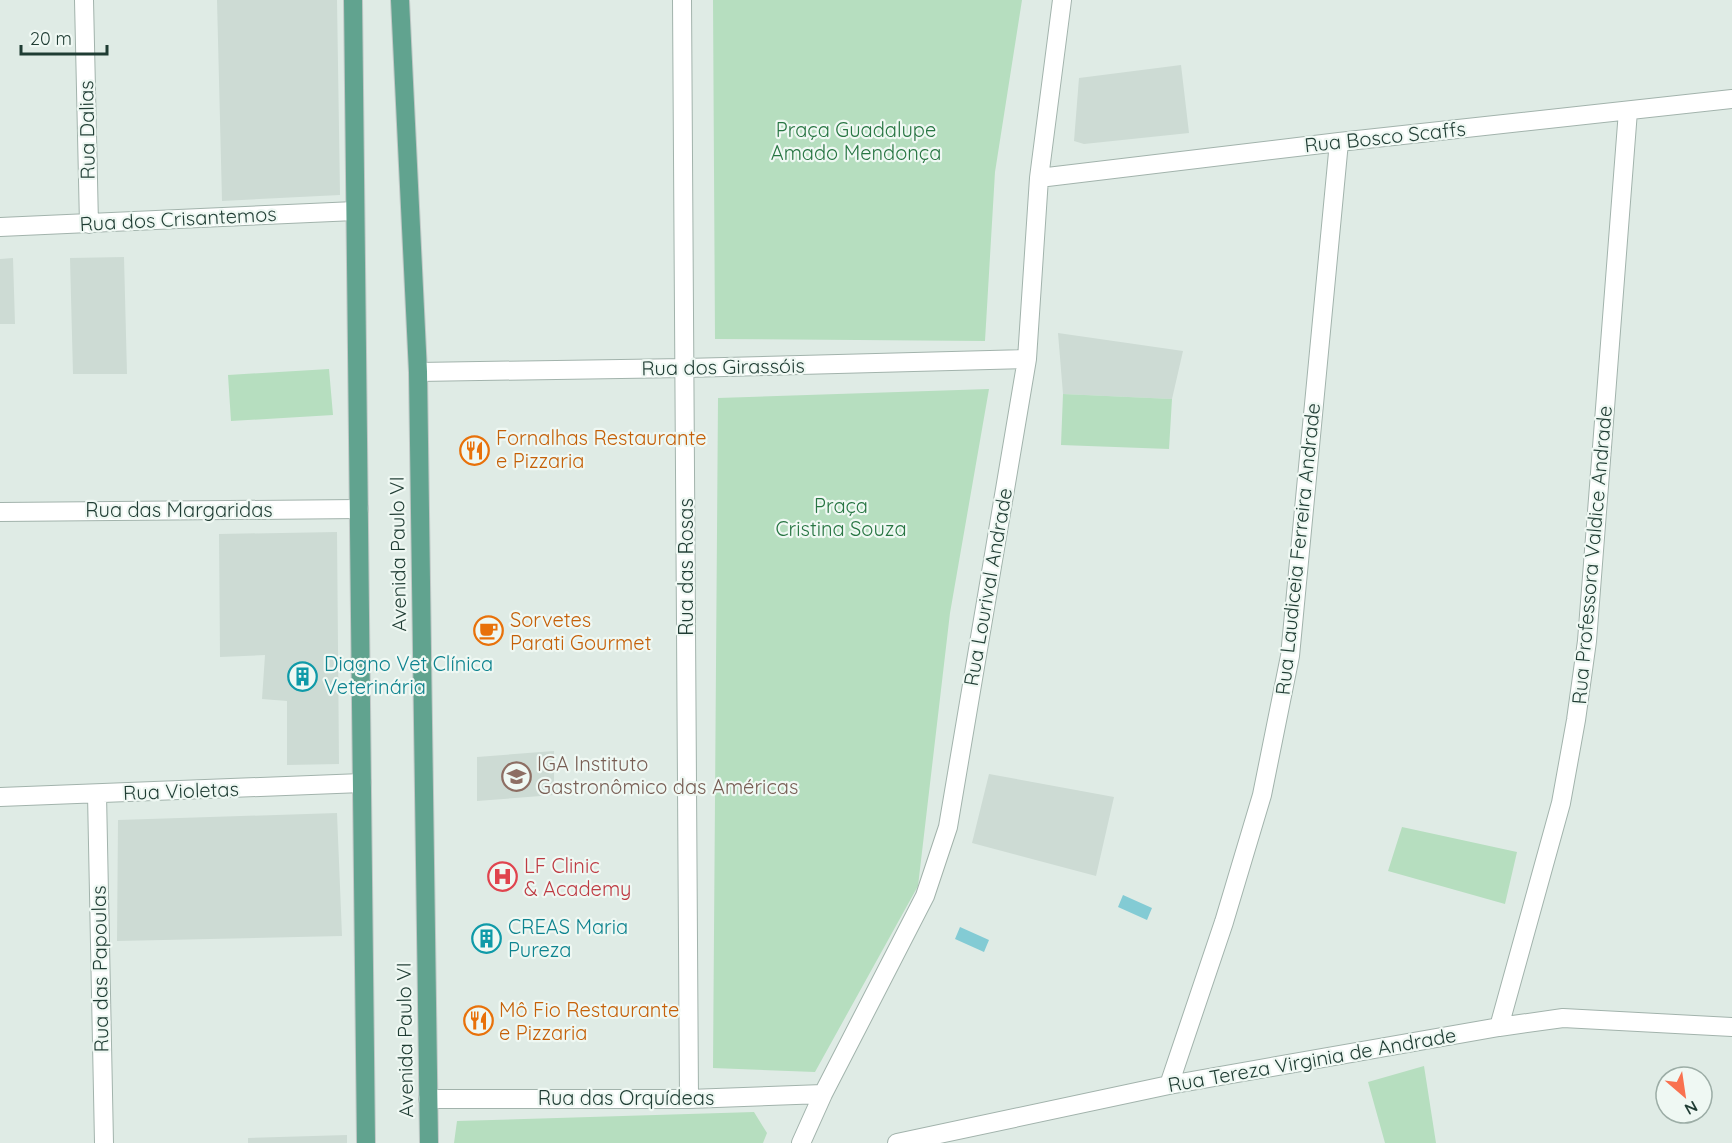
<svg xmlns="http://www.w3.org/2000/svg" width="1732" height="1143" font-family="Quicksand,sans-serif">
<style>
.built{fill:#cddbd4}
.green{fill:#b6debf}
.water{fill:#83cbd4}
.lines{fill:none;stroke-linecap:round;stroke-linejoin:round}
.minor-casing{stroke:#a2b3ac;stroke-width:20}
.major-casing{stroke:#c0c8c6;stroke-width:20}
.minor{stroke:#fff;stroke-width:18}
.major{stroke:#61a38f;stroke-width:18}
.labels{text-anchor:middle;stroke-width:4.5;stroke-linejoin:round;paint-order:stroke}
.street-label{font-size:20px;fill:#1f3c33;stroke:#eff8f3}
.park-label{font-size:20px;fill:#277542;stroke:#eff8f3}
.food-label{font-size:20px;fill:#c56008;stroke:#eff8f3;text-anchor:start}
.culture-label{font-size:20px;fill:#0d838f;stroke:#eff8f3;text-anchor:start}
.education-label{font-size:20px;fill:#785e54;stroke:#eff8f3;text-anchor:start}
.health-label{font-size:20px;fill:#be3a42;stroke:#eff8f3;text-anchor:start}
</style>
<rect width="100%" height="100%" fill="#dfebe5"/>
<!-- built -->
<path class="built" d="M217,0H337L340,195L222,201Z
M1181,65L1189,133L1084,144L1074,141L1079,78Z
M124,257L127,374H73L70,258Z
M13,258L15,324H0V259Z
M1058,333L1183,351L1172,399L1063,394Z
M337,532L339,764L287,765V701L262,699L265,655L220,657L219,534Z
M554,751V795L477,801V757Z
M989,774L1114,797L1096,876L972,843Z
M337,813L342,936L117,941L118,820Z
M347,1135V1143H248V1138Z"/>
<!-- green -->
<path class="green" d="M713,0H1022L995,172L985,341L715,339Z
M329,369L333,415L231,421L228,375Z
M989,389L950,613L918,886L815,1072L713,1068L718,398Z
M1063,394L1172,399L1169,449L1061,445Z
M1402,827L1517,852L1505,904L1388,871Z
M1424,1066L1436,1143H1385L1368,1082Z
M754,1112L767,1133L763,1143H454L457,1121Z"/>
<!-- water -->
<path class="water" d="M1123,895L1152,908L1147,920L1118,907Z
M960,927L989,940L984,952L955,939Z"/>
<g class="lines">
<defs>
<path id="minor" d="M84,0L89,224
M682,0L689,1099
M1039,178L1339,142L1732,99
M0,227L355,211
M418,372L685,368L1027,359
M0,512L359,509
M97,794L104,1143
M0,797L362,783
M1499,1027L1561,803L1576,720L1587,641L1628,111
M1169,1085L1224,922L1262,795L1290,656L1339,142
M428,1099H689L823,1094
M801,1143L823,1094L925,896L948,827L1027,359L1039,178L1062,0
M897,1143L1169,1085L1499,1027L1563,1018L1732,1027"/>
<path id="major" d="M353,0L366,1143
M400,0L418,372L429,1143"/>
</defs>
<!-- minor casing -->
<use href="#minor" class="minor-casing"/>
<!-- major casing -->
<use href="#major" class="major-casing"/>
<!-- minor -->
<use href="#minor" class="minor"/>
<!-- major -->
<use href="#major" class="major"/>
</g>
<!-- icons -->
<defs>
<symbol id="restaurant-ring" viewBox="-11 -11 22 22"><circle r="9.5" fill="#eff8f3" stroke="#e8710a" stroke-width="1.5"/><path d="M-5-6h1v4h1v-4h1v4h1v-4h1v5L-1.5 .5V6h-2V.5L-5-1ZM5-6V6H3V1.5H1.5Q1.5-4 5-6Z" fill="#e8710a"/></symbol>
<symbol id="cafe-ring" viewBox="-11 -11 22 22"><circle r="9.5" fill="#eff8f3" stroke="#e8710a" stroke-width="1.5"/><path d="M-5.5-4.5H6V0H3Q3 3.5 0 3.5H-2.5Q-5.5 3.5-5.5 0ZM3-3.2v2h1.7v-2ZM-6 4.5H4V6H-6Z" fill="#e8710a"/></symbol>
<symbol id="building-ring" viewBox="-11 -11 22 22"><circle r="9.5" fill="#eff8f3" stroke="#0f9aa8" stroke-width="1.5"/><path d="M-4-6H4V6H1V3H-1V6H-4ZM-2.5-4.3h1.7v1.8h-1.7ZM.8-4.3h1.7v1.8H.8ZM-2.5-1h1.7V.8h-1.7ZM.8-1h1.7V.8H.8Z" fill="#0f9aa8"/></symbol>
<symbol id="university-ring" viewBox="-11 -11 22 22"><circle r="9.5" fill="#eff8f3" stroke="#8d6e63" stroke-width="1.5"/><path d="M0-5L7-2L0 1L-7-2ZM-4 1L0 2.5L4 1V4Q0 6-4 4Z" fill="#8d6e63"/></symbol>
<symbol id="hospital-ring" viewBox="-11 -11 22 22"><circle r="9.5" fill="#eff8f3" stroke="#e0444e" stroke-width="1.5"/><path d="M-5-5h3v3.5h4V-5h3V5h-3V1.5h-4V5h-3Z" fill="#e0444e"/></symbol>
</defs>
<g fill-rule="evenodd">
<use href="#restaurant-ring" x="458" y="434" width="33" height="33"/>
<use href="#cafe-ring" x="472" y="614" width="33" height="33"/>
<use href="#building-ring" x="286" y="660" width="33" height="33"/>
<use href="#university-ring" x="500" y="760" width="33" height="33"/>
<use href="#hospital-ring" x="486" y="860" width="33" height="33"/>
<use href="#building-ring" x="470" y="922" width="33" height="33"/>
<use href="#restaurant-ring" x="462" y="1004" width="33" height="33"/>
</g>
<g class="labels">
<!-- street labels -->
<g class="street-label">
<text transform="translate(87 130) rotate(-91)" y="7">Rua Dalias</text>
<text transform="translate(1385 137) rotate(-6)" y="7">Rua Bosco Scaffs</text>
<text transform="translate(178 219) rotate(-3)" y="7">Rua dos Crisantemos</text>
<text transform="translate(723 367) rotate(-1)" y="7">Rua dos Girassóis</text>
<text x="179" y="517">Rua das Margaridas</text>
<text transform="translate(1298 549) rotate(-84)" y="7">Rua Laudiceia Ferreira Andrade</text>
<text transform="translate(398 554) rotate(-91)" y="7">Avenida Paulo VI</text>
<text transform="translate(1592 555) rotate(-85)" y="7">Rua Professora Valdice Andrade</text>
<text transform="translate(686 567) rotate(-90)" y="7">Rua das Rosas</text>
<text transform="translate(988 587) rotate(-80)" y="7">Rua Lourival Andrade</text>
<text transform="translate(181 791) rotate(-2)" y="7">Rua Violetas</text>
<text transform="translate(100 969) rotate(-91)" y="7">Rua das Papoulas</text>
<text transform="translate(405 1040) rotate(-91)" y="7">Avenida Paulo VI</text>
<text transform="translate(1312 1060) rotate(-10)" y="7">Rua Tereza Virginia de Andrade</text>
<text x="626" y="1105">Rua das Orquídeas</text>
</g>
<!-- park labels -->
<g class="park-label">
<text x="856" y="137">Praça Guadalupe<tspan x="856" dy="23">Amado Mendonça</tspan></text>
<text x="841" y="513">Praça<tspan x="841" dy="23">Cristina Souza</tspan></text>
</g>
<!-- food labels -->
<g class="food-label">
<text x="496" y="445">Fornalhas Restaurante<tspan x="496" dy="23">e Pizzaria</tspan></text>
<text x="510" y="627">Sorvetes<tspan x="510" dy="23">Parati Gourmet</tspan></text>
<text x="499" y="1017">Mô Fio Restaurante<tspan x="499" dy="23">e Pizzaria</tspan></text>
</g>
<!-- culture labels -->
<g class="culture-label">
<text x="324" y="671">Diagno Vet Clínica<tspan x="324" dy="23">Veterinária</tspan></text>
<text x="508" y="934">CREAS Maria<tspan x="508" dy="23">Pureza</tspan></text>
</g>
<!-- education labels -->
<g class="education-label">
<text x="537" y="771">IGA Instituto<tspan x="537" dy="23">Gastronômico das Américas</tspan></text>
</g>
<!-- health labels -->
<g class="health-label">
<text x="524" y="873">LF Clinic<tspan x="524" dy="23">&amp; Academy</tspan></text>
</g>
</g>
<!-- north arrow -->
<g transform="translate(1684 1095) rotate(151)"><circle r="28" fill="#eff8f3" stroke="#9cada6" stroke-width="1.5"/>
<path d="M0-4.5L10 22L0 15L-10 22Z" fill="#f9714f"/>
<text y="-9" font-size="16" font-weight="bold" text-anchor="middle" fill="#1f3c33">N</text>
</g>
<!-- scale -->
<path d="M21 45v9h86v-9" fill="none" stroke="#1f3c33" stroke-width="3"/>
<text x="30" y="45" font-size="18" fill="#1f3c33" stroke="#eff8f3" stroke-width="4.5" paint-order="stroke">20 m</text>
</svg>
